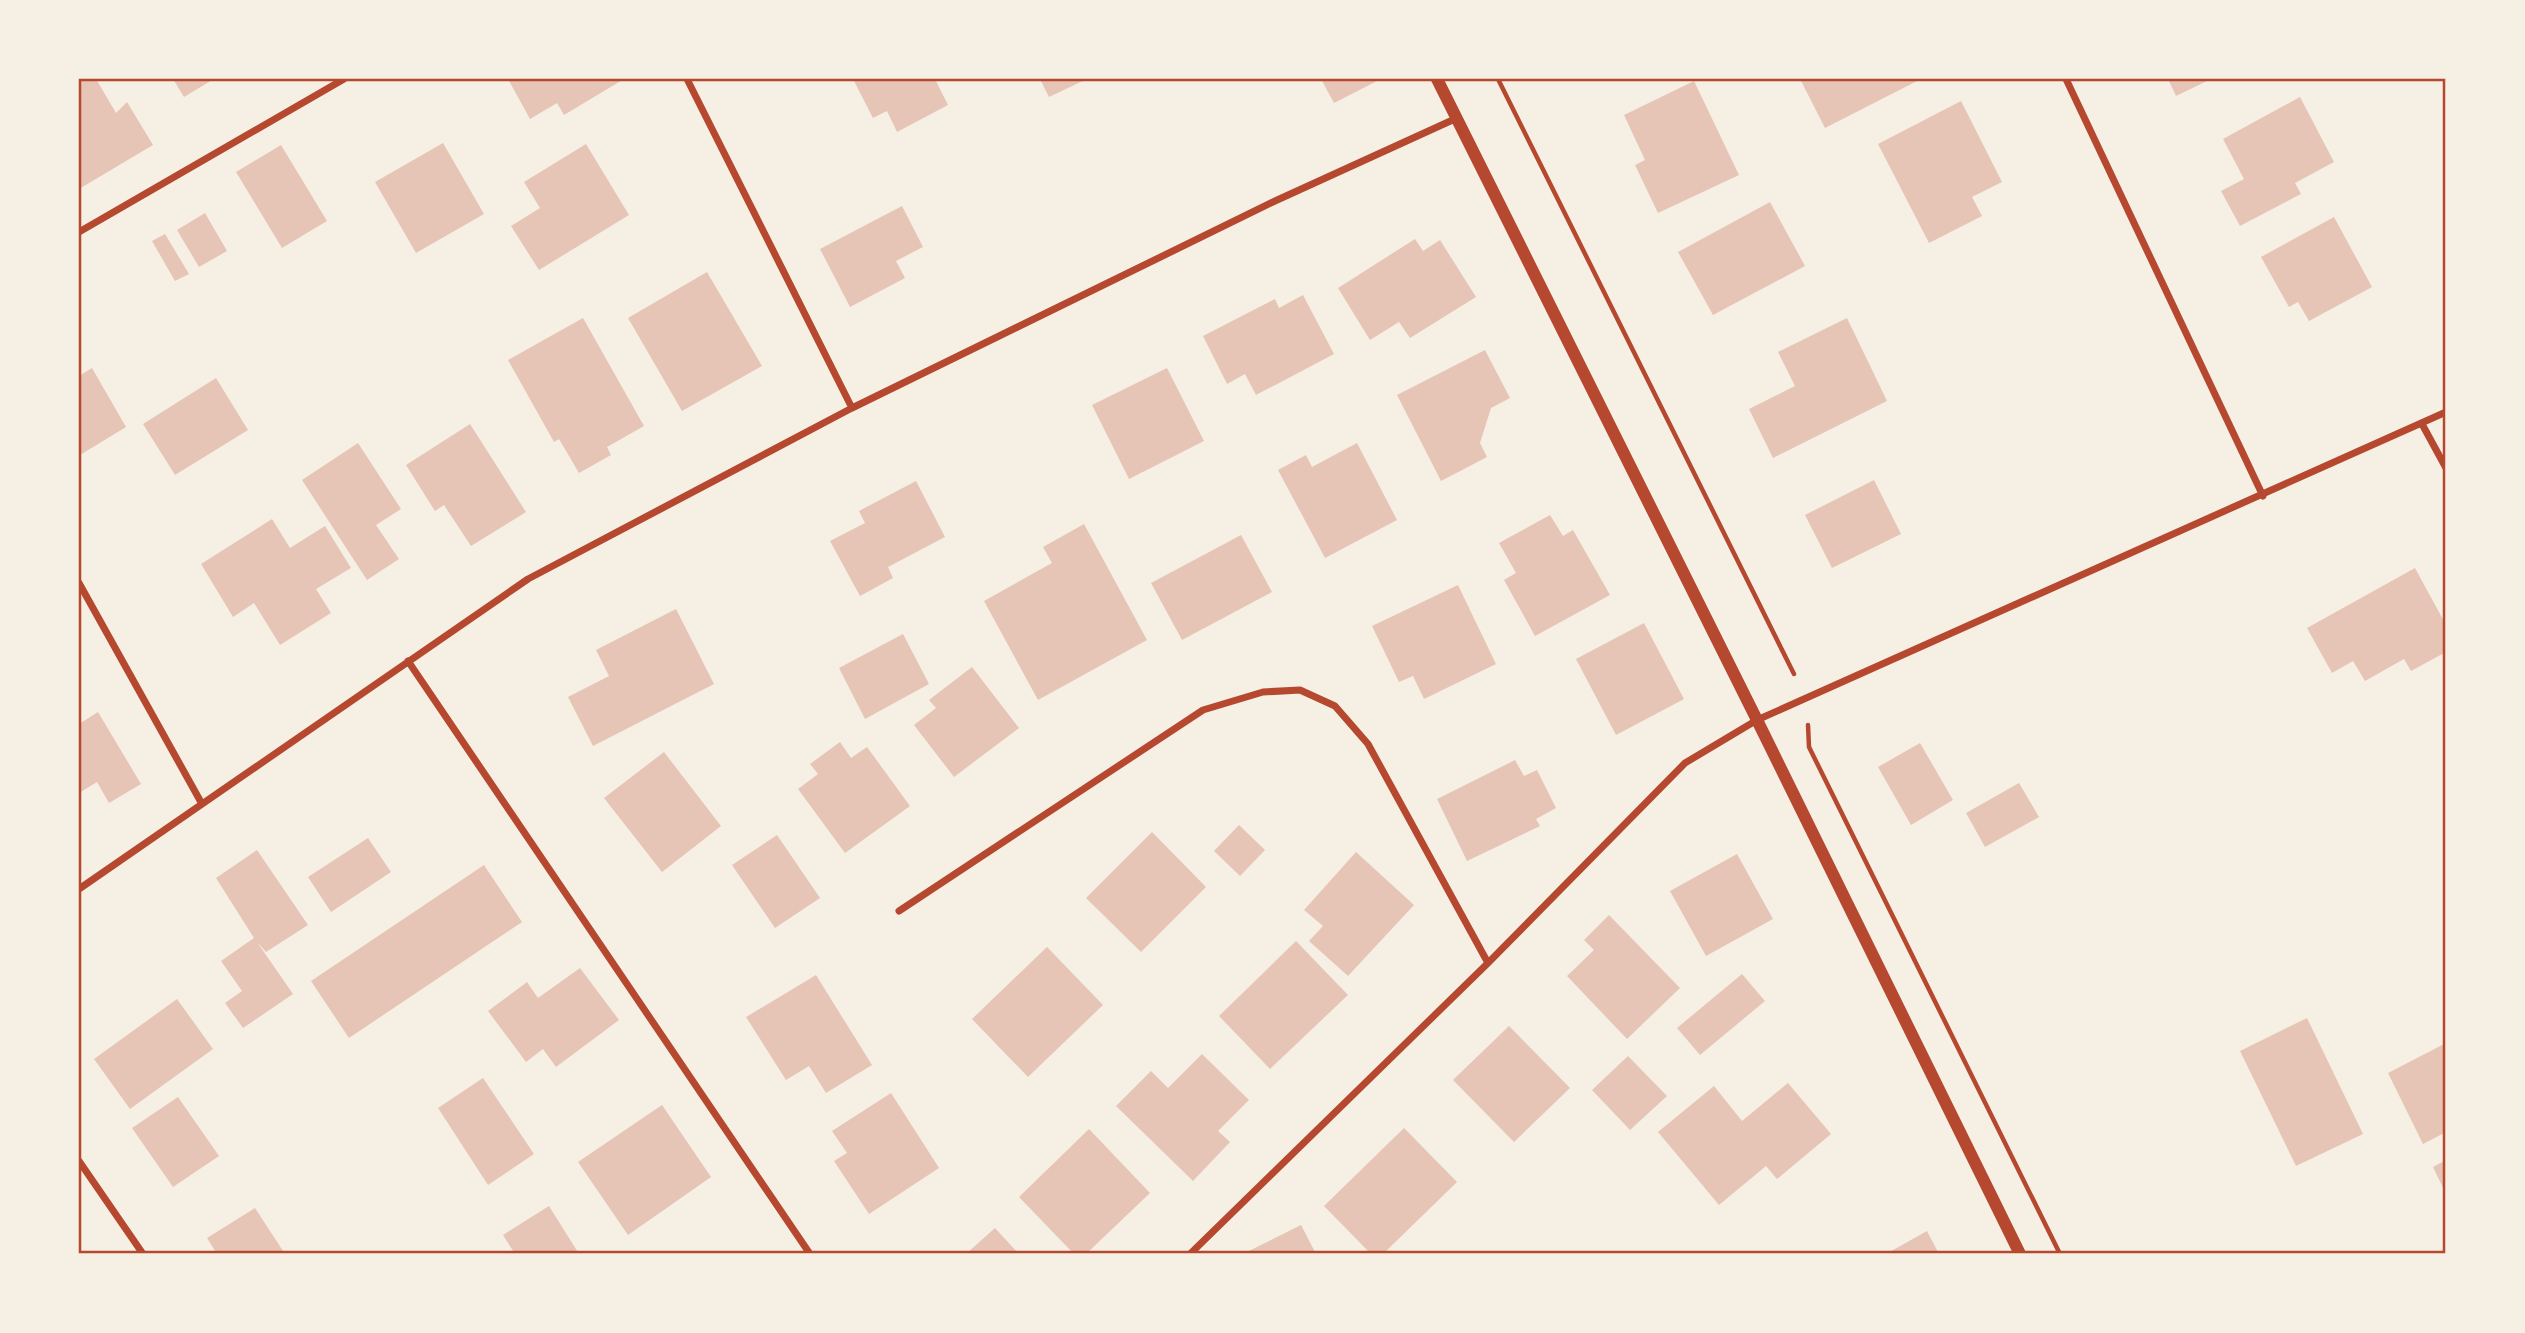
<svg xmlns="http://www.w3.org/2000/svg" width="2525" height="1333" font-family="Roboto,sans-serif">
<style>
.building{fill:#e6c5b7}
.lines{fill:none;stroke-linecap:round;stroke-linejoin:round}
.path{stroke:#b5482f;stroke-width:4.5}
.minor{stroke:#b5482f;stroke-width:7}
.tertiary{stroke:#b5482f;stroke-width:12}
.neatline{fill:none;stroke:#b5482f;stroke-width:2.5}
</style>
<rect width="100%" height="100%" fill="#f6efe4"/>
<!-- building -->
<path class="building" d="M79,79H96L116,113L127,102L153,145L79,189Z
M173,79H214L184,97Z
M508,79H624L564,115L557,103L530,119Z
M853,79H935L948,105L897,132L887,111L873,118Z
M1040,79H1087L1049,97Z
M1321,79H1381L1334,103Z
M1800,79H1921L1825,128Z
M2168,79H2211L2176,96Z
M1694,81L1739,175L1658,213L1635,165L1645,160L1624,115Z
M2300,97L2334,162L2295,183L2301,194L2240,226L2221,191L2244,179L2223,139Z
M1961,101L2002,182L1972,197L1982,216L1929,243L1878,144Z
M443,143L484,214L416,253L375,182Z
M586,144L629,215L539,270L511,226L540,208L524,182Z
M281,145L327,221L282,248L236,172Z
M1770,202L1805,266L1713,315L1678,252Z
M902,206L923,247L896,261L905,278L850,307L820,249Z
M205,213L227,251L199,267L177,230Z
M2334,217L2372,287L2309,321L2298,302L2289,307L2261,257Z
M165,234L189,274L175,281L152,241Z
M1415,239L1423,251L1440,240L1476,297L1410,338L1399,322L1370,340L1338,288Z
M707,272L762,366L682,411L628,318Z
M1303,295L1334,354L1256,395L1245,374L1227,384L1203,336L1275,299L1279,308Z
M583,318L644,426L607,447L611,455L579,473L559,439L554,442L508,360Z
M1847,318L1887,401L1773,458L1749,409L1795,386L1778,352Z
M1485,350L1510,398L1491,408L1480,443L1487,457L1441,481L1397,395Z
M92,368L126,427L80,455L79,376Z
M1167,368L1204,441L1129,479L1092,405Z
M216,378L248,430L175,475L143,424Z
M470,424L526,512L471,546L444,505L435,511L406,465Z
M358,443L401,509L376,525L399,559L367,580L302,480Z
M1357,443L1397,520L1325,558L1278,470L1306,455L1312,467Z
M1874,480L1901,534L1832,568L1805,515Z
M916,481L945,537L888,567L893,578L860,596L830,541L865,523L859,511Z
M1550,515L1563,536L1573,530L1610,595L1535,636L1504,580L1516,573L1499,543Z
M272,519L290,548L325,526L351,568L316,589L331,613L280,645L254,603L233,617L201,564Z
M1084,524L1147,640L1038,700L984,601L1052,563L1043,547Z
M1241,535L1272,592L1182,640L1151,583Z
M2415,568L2446,625V652L2411,671L2404,659L2365,681L2353,661L2332,673L2307,628Z
M1458,585L1496,664L1424,699L1413,676L1399,682L1372,626Z
M676,609L714,684L593,746L568,697L609,676L596,650Z
M1644,623L1684,699L1616,735L1576,659Z
M903,634L929,684L865,719L839,668Z
M972,667L1019,728L954,777L914,725L936,708L929,700Z
M98,712L141,784L109,803L97,782L79,793V724Z
M840,742L851,758L867,747L910,806L845,853L798,789L818,774L810,764Z
M1920,743L1953,800L1911,825L1878,767Z
M664,752L721,826L662,872L604,798Z
M1515,760L1524,776L1537,770L1556,808L1536,819L1540,826L1467,861L1437,799Z
M2019,783L2039,817L1985,847L1966,813Z
M1239,825L1265,850L1240,876L1214,851Z
M1152,832L1206,887L1141,952L1086,898Z
M777,835L820,898L775,928L732,865Z
M368,838L391,872L331,912L308,877Z
M257,850L308,925L266,952L257,942L293,994L243,1028L225,1003L242,991L221,961L254,938L216,878Z
M1356,852L1414,905L1348,976L1309,941L1323,926L1304,910Z
M1737,854L1773,919L1706,956L1670,891Z
M484,865L522,922L349,1038L311,981Z
M1609,915L1680,988L1627,1039L1567,976L1594,950L1584,940Z
M1296,941L1348,995L1270,1069L1219,1016Z
M1047,947L1103,1005L1028,1077L972,1019Z
M580,968L619,1020L556,1067L543,1049L526,1062L488,1011L527,982L538,998Z
M1742,974L1765,1001L1700,1055L1677,1028Z
M816,975L872,1065L826,1093L809,1066L786,1080L746,1017Z
M177,999L213,1049L130,1109L94,1059Z
M2307,1018L2363,1134L2296,1166L2240,1051Z
M1509,1026L1570,1088L1514,1142L1453,1080Z
M2446,1043V1132L2423,1144L2388,1073Z
M1202,1054L1249,1100L1218,1131L1230,1142L1193,1181L1116,1106L1151,1071L1168,1088Z
M1628,1056L1667,1096L1630,1130L1592,1090Z
M483,1078L534,1154L488,1185L438,1108Z
M1788,1083L1831,1134L1777,1179L1766,1166L1719,1205L1658,1132L1714,1086L1742,1121Z
M891,1093L939,1168L869,1214L834,1161L847,1153L832,1131Z
M178,1097L219,1156L173,1187L132,1128Z
M662,1105L711,1177L628,1235L578,1162Z
M1404,1128L1457,1182L1383,1254H1371L1324,1206Z
M1089,1129L1150,1193L1086,1254H1074L1019,1197Z
M2446,1160V1194L2433,1167Z
M549,1206L579,1254H515L503,1235Z
M255,1208L285,1254H217L207,1238Z
M1301,1225L1316,1254H1248L1247,1252Z
M995,1228L1019,1254H966Z
M1927,1231L1939,1254H1886Z"/>
<g class="lines">
<!-- path -->
<path class="path" d="M1498,79L1794,674
M1808,725L1809,747L2060,1254"/>
<!-- minor -->
<path class="minor" d="M687,79L852,408
M2066,79L2263,496
M79,232L344,79
M2422,424L2446,468
M79,583L202,804
M408,661L810,1254
M79,889L528,579L852,408L1275,201L1457,118
M899,911L1203,710L1263,692L1300,690L1335,706L1368,744L1488,963
M79,1161L143,1254
M1190,1254L1488,963L1685,763L1757,720L2446,412"/>
<!-- tertiary -->
<path class="tertiary" d="M1437,79L1757,720L2020,1254"/>
</g>
<!-- border -->
<rect width="2525" height="1333" fill="none" stroke="#f6efe4" stroke-width="161"/>
<rect x="80" y="80" width="2364" height="1172" class="neatline"/>
</svg>
